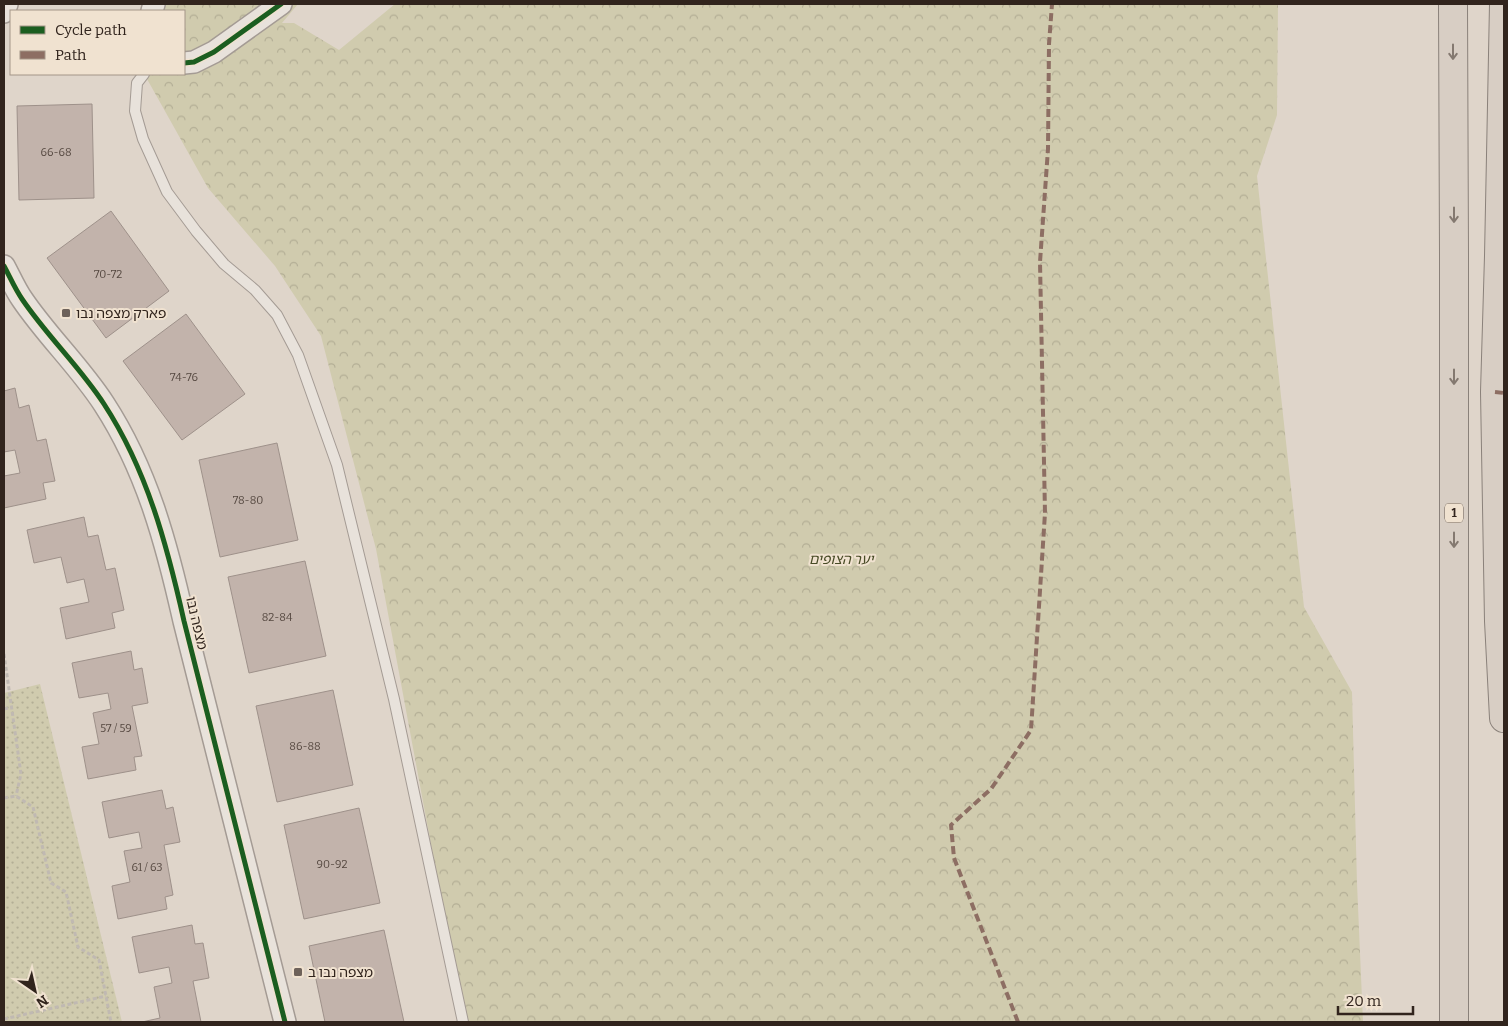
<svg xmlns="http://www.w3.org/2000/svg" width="1508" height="1026" font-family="Bitter,'Noto Sans Hebrew',serif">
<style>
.forest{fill:url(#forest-crowns)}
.park{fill:url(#park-dots)}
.building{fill:#c2b3ab;stroke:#9e918a}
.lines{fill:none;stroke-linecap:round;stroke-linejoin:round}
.service-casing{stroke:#a49b94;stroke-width:12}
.minor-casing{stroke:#a49b94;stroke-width:24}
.trunk-casing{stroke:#8a817a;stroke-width:30}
.path{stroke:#c0b9b2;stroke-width:3;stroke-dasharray:4 2.5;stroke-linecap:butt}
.service{stroke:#e8e2db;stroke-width:10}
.minor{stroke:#e8e2db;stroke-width:21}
.trunk{stroke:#d8cec4;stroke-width:28}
.quiet{stroke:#8d6e63;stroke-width:4;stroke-dasharray:8 4;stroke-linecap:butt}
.cycleway-casing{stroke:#f0e2d0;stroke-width:8}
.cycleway{stroke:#1b5e20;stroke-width:5}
.oneway{stroke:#847970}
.poi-dot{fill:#6e625a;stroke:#f0e2d0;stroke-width:2}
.labels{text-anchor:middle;stroke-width:4;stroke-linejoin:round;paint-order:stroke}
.number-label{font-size:11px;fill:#554840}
.shield{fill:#f0e2d0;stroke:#6a5d53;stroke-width:1}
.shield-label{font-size:12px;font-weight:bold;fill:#31241d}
.poi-label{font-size:14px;fill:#31241d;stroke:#f0e2d0;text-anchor:start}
.park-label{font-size:14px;font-style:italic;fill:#484b26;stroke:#f0e2d0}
.street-label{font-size:14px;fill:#31241d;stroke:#f0e2d0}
</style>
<defs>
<pattern id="forest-crowns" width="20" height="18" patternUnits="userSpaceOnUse" patternTransform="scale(1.25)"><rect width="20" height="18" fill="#d0cbae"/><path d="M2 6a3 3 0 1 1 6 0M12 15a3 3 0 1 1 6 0" fill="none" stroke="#b3ae95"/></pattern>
<pattern id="park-dots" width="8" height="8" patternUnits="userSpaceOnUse" patternTransform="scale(1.25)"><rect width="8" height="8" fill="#d0cbae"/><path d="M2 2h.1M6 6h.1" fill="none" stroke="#b3ae95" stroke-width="1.8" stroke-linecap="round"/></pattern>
</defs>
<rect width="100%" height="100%" fill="#dfd5ca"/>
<!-- forest -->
<path class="forest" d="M166,4H298L282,23H294L339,50L395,4H1278L1277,115L1257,176L1304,607L1352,692L1357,883L1363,1022H464L376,549L321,336L275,266L208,188L147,79L148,74H184V11H162Z"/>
<!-- park -->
<path class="park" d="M40,684L122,1022H4V693Z"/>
<!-- building -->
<path class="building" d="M92,104L94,198L19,200L17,106Z
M111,211L169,291L106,338L47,258Z
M186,314L245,394L182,440L123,361Z
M15,388L19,408L29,405L37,441L46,439L55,481L43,483L46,499L4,508V476L20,473L15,450L4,452V391Z
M277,443L298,540L220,557L199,460Z
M84,517L88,537L98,535L106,570L115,568L124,610L112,613L115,628L66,639L60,608L89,602L84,579L67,583L61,557L34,563L27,530Z
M305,561L326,656L249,673L228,577Z
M131,651L134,670L142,668L148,703L132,706L142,756L134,757L136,770L88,779L82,747L99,744L93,713L111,709L108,693L79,698L72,663Z
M333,690L353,785L277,802L256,706Z
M162,790L166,809L173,807L180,842L164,845L173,895L165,897L167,909L118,919L112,886L130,882L124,851L142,848L139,832L109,838L102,802Z
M359,808L380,903L304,919L284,825Z
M192,925L195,944L203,943L209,978L193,981L201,1022H142L160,1018L154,987L172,983L169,967L139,973L132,937Z
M384,930L404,1022H325L309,946Z"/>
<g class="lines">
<defs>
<path id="service" d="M144,74L137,83L135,111L143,139L167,192L196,231L224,264L255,290L277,315L298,355L337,465L394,699L463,1022"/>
<path id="minor" d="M152,11L154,4
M4,12L7,4
M184,63L194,62L214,52L281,4
M4,266C10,277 15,289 22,299C47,336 80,367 104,404C147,470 167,545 184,621L285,1022"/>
<path id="trunk" d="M1453,4L1454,255V1022
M1504,4L1499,256L1495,392L1499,621L1504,718"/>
</defs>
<!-- service casing -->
<use href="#service" class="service-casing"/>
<!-- minor casing -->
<use href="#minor" class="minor-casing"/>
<!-- trunk casing -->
<use href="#trunk" class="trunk-casing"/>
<!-- path -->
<path class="path" d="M4,654L21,774L16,796
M4,709L12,707
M4,798L16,796L33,807L51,883L66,892L78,947L99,960L111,1022
M4,1019L106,996"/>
<!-- service -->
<use href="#service" class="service"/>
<!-- minor -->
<use href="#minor" class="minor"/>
<!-- trunk -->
<use href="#trunk" class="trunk"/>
<!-- quiet -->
<path class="quiet" d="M1495,392L1504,393
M1018,1022L954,858L951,825L991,789L1031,730L1045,513L1040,262L1048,149L1049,44L1052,4"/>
<defs>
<path id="cycleway" d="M184,63L194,62L214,52L281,4
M4,266C10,277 15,289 22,299C47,336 80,367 104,404C147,470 167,545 184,621L285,1022"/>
</defs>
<!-- cycleway casing -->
<use href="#cycleway" class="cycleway-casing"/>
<!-- cycleway -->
<use href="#cycleway" class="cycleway"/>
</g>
<!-- one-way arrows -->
<defs><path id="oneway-shaft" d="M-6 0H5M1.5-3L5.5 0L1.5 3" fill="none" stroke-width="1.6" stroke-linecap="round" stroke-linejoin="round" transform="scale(1.25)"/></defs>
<g class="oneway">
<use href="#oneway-shaft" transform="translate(1453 52) rotate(90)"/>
<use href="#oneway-shaft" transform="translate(1454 215) rotate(90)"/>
<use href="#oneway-shaft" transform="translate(1454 377) rotate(90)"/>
<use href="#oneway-shaft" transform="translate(1454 540) rotate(90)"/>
</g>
<!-- markers -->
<g class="poi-dot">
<rect x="61" y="308" width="10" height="10" rx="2.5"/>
<rect x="293" y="967" width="10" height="10" rx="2.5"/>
</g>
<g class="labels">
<!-- number labels -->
<g class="number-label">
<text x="56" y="156">66-68</text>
<text x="108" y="278">70-72</text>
<text x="184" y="381">74-76</text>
<text x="248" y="504">78-80</text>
<text x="277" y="621">82-84</text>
<text x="116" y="732">57 / 59</text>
<text x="305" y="750">86-88</text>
<text x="332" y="868">90-92</text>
<text x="147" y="871">61 / 63</text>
</g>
<!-- shield labels -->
<rect class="shield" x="1445" y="503.5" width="18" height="19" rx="4"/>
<g class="shield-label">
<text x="1454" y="517">1</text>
</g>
<!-- poi labels -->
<g class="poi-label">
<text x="76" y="318">פארק מצפה נבו</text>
<text x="308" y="977">מצפה נבו ב</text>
</g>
<!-- park labels -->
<g class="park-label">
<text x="841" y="564">יער הצופים</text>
</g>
<!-- street labels -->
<g class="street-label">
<text transform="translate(197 623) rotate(77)" y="5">מצפה נבו</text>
</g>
</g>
<!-- border -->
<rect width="1508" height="1026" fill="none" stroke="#31241d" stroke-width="10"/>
<!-- legend -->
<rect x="10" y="10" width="175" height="65" fill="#f0e2d0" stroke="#a49688"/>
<rect x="20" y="26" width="25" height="8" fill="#1b5e20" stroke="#a49688"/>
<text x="55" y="35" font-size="15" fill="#31241d">Cycle path</text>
<rect x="20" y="51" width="25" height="8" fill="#8d6e63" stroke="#a49688"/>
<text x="55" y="60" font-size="15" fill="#31241d">Path</text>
<!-- north arrow -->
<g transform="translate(35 991) rotate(146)" stroke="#f0e2d0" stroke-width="4" paint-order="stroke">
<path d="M0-4L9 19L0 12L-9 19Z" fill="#31241d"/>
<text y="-8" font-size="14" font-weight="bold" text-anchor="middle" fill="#31241d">N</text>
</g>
<!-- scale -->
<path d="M1338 1006v8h75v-8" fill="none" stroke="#31241d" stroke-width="2.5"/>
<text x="1346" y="1006" font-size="15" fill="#31241d" stroke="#f0e2d0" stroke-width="4" paint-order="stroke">20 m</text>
</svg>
